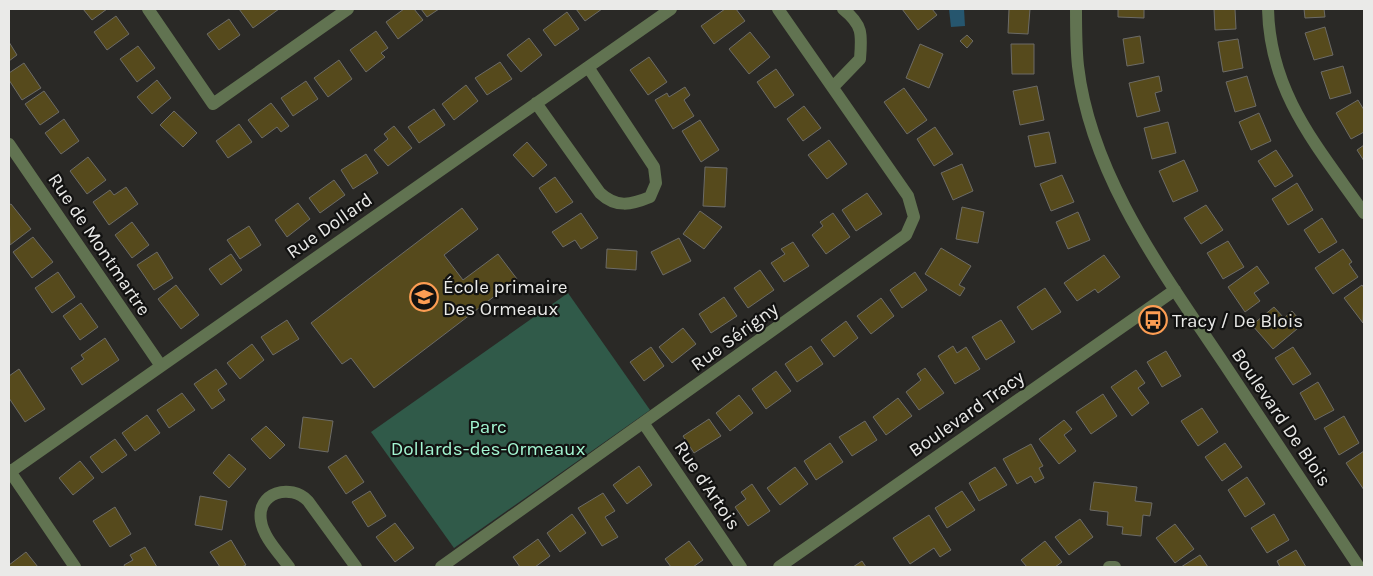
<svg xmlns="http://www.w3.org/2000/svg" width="1373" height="576" font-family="Karla,sans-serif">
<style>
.green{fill:#305a49}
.water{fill:#26566e}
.building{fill:#564a1c;stroke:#6c6b67}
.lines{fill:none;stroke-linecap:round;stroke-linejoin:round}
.street{stroke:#617351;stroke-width:12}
.labels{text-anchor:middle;stroke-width:4.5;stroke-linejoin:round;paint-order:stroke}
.street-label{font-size:19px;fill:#eaeae8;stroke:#121211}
.poi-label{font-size:19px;fill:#eaeae8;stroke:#121211;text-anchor:start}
.park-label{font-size:19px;fill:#a3f6d2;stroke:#121211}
</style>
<rect width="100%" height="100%" fill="#2a2926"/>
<!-- green -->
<path class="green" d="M568,293L650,410L454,548L371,432Z"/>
<!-- water -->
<path class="water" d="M949,9H964L965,26L951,27Z"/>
<!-- building -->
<path class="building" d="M83,9H107L92,20Z
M239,9H279L253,28Z
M404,9H414L423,20L398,39L386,22Z
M421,9H439L427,17Z
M576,9H602L585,21Z
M725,9H736L745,21L714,44L701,26Z
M902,9H932L937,15L918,30Z
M1009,9H1030L1028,34L1008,33Z
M1118,9H1144V18L1118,17Z
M1214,9H1235L1236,29L1215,30Z
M1304,9H1324L1325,17L1305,18Z
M567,12L579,29L555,46L543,30Z
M116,16L129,34L107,50L94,32Z
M229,19L240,35L219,50L207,34Z
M1325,27L1333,55L1314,60L1305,33Z
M376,31L388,48L381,53L385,57L366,72L350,50Z
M750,32L770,57L749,74L729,49Z
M967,35L973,41L967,48L960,41Z
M1140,36L1144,63L1127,66L1123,39Z
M529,38L542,55L521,72L507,55Z
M1238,39L1243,68L1223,72L1218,42Z
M9,42L17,55L9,61Z
M920,44L943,54L929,88L906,78Z
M1011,44H1034V74H1012Z
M138,46L155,68L137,82L120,59Z
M649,57L667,82L648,95L630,70Z
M339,60L352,79L328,97L314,78Z
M500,62L512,79L487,95L475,78Z
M24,63L41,88L22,100L9,80V73Z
M1343,66L1351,93L1330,99L1321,72Z
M776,69L794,95L775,108L757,82Z
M1159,76L1162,91L1155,93L1160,111L1137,117L1129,83Z
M1247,76L1256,106L1235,112L1226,82Z
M157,80L171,98L152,114L137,97Z
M306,81L318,99L293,116L281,98Z
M466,85L478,101L454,120L442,104Z
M1037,86L1044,120L1020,125L1013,91Z
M685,87L690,95L684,100L694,116L673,129L655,100L667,93L669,97Z
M904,88L927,120L907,134L884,102Z
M44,91L59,112L40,125L25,104Z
M1358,100L1364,110V132L1351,139L1336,113Z
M271,103L289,126L281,132L277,127L262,138L248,120Z
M804,106L821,128L803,141L787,119Z
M434,109L445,125L419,143L408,127Z
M174,111L197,133L183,147L160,125Z
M1259,113L1271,141L1251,150L1239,122Z
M64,119L79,141L61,154L45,133Z
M700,120L719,150L701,162L682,131Z
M1168,122L1176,153L1152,159L1144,128Z
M239,124L252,142L228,158L216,141Z
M394,126L412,148L388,166L374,150L388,139L384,134Z
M935,127L953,154L934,166L917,139Z
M1049,132L1056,163L1035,167L1028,136Z
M829,140L847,164L827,179L808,155Z
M527,142L547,165L533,177L513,155Z
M1364,145V161L1357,150Z
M1276,150L1293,176L1275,187L1258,161Z
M366,154L378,173L353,189L341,170Z
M88,157L106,180L87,194L70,171Z
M1184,160L1198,191L1173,202L1159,171Z
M962,164L973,191L953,200L941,173Z
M705,167L727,168L725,207L703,206Z
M1062,175L1074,202L1051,211L1040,184Z
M555,177L573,202L556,213L539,188Z
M334,180L345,195L320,213L309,198Z
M1297,183L1313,210L1288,225L1272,199Z
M126,187L138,204L109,225L93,202L110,190L114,195Z
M867,193L882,214L856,231L842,210Z
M298,203L310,219L287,237L275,220Z
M11,204L31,229L10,245L9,205Z
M1206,205L1223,230L1201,244L1184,218Z
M962,207L984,212L978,243L956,239Z
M462,208L478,229L444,255L463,280L498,254L517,279L374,388L351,358L342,364L311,323Z
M700,211L722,227L704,249L683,234Z
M1078,212L1090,240L1068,249L1056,222Z
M581,213L598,238L581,249L575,240L563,247L552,232Z
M833,213L850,237L826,254L812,235L823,226L820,222Z
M1322,218L1337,242L1319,253L1304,230Z
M132,222L149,245L132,258L115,235Z
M249,226L261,245L240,259L227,240Z
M33,237L53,262L32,278L13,252Z
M679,238L691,261L663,275L651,252Z
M1228,241L1244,267L1223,279L1207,253Z
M793,242L809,266L784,282L771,263L785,254L781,249Z
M941,248L971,266L959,285L965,288L960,296L925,274Z
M607,249L637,251L636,270L606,268Z
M1343,249L1352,262L1349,264L1358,277L1333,294L1315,268Z
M157,252L173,278L154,290L137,265Z
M231,254L242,270L221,285L209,269Z
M1104,255L1120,277L1098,293L1095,289L1077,301L1064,283Z
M1257,266L1269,283L1254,293L1260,301L1245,312L1228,287Z
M760,270L774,290L748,308L734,288Z
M58,272L75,297L52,313L35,288Z
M915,272L927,290L902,308L890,290Z
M176,285L199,315L181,329L158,299Z
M1362,285L1364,288L1363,323L1344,298Z
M1045,288L1061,312L1032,330L1017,307Z
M724,297L737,316L711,333L699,314Z
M881,298L894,316L871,334L857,316Z
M81,303L98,327L80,340L63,316Z
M1274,307L1284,318L1292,311L1303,324L1273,349L1252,325Z
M287,320L299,339L273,355L261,337Z
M1001,320L1015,342L986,360L972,337Z
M846,321L858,338L834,357L821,340Z
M683,328L696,344L672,363L659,347Z
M105,338L119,360L82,385L71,368L84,359L81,355Z
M252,344L264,360L240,379L227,363Z
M811,346L823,364L797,382L785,364Z
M953,346L957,353L966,347L980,369L955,384L938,356Z
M651,347L664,366L644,381L630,362Z
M1293,347L1311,374L1293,385L1275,358Z
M1166,351L1181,376L1162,387L1147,362Z
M925,368L944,393L919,410L906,392L921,380L917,374Z
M19,369L45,409L25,422L9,398V376Z
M216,369L227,384L218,390L225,400L212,409L194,384Z
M1136,370L1145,383L1138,388L1149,403L1132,416L1111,387Z
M776,371L791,391L766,409L752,389Z
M1318,382L1334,410L1315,420L1300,393Z
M182,393L195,410L169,428L157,410Z
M1103,394L1117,416L1091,434L1076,412Z
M739,395L753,413L730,431L716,413Z
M898,398L912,416L886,435L873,417Z
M1202,408L1218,432L1198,446L1181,421Z
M147,415L160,433L135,451L122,433Z
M1344,416L1359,443L1339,455L1324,428Z
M303,417L333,421L328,452L299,448Z
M709,419L721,436L694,453L683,436Z
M1064,420L1072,429L1064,435L1076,451L1059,464L1039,439Z
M865,421L877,440L852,456L839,437Z
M266,426L285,445L270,459L251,439Z
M115,439L127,455L102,473L90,457Z
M830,443L843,462L816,480L804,461Z
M1225,443L1242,467L1222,481L1205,457Z
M1031,444L1043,466L1039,468L1044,478L1035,483L1031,476L1017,484L1003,459Z
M1364,451V490L1346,463Z
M229,454L246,469L229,488L213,473Z
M346,455L364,482L346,494L328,467Z
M80,461L94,478L73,495L59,478Z
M639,466L652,485L627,504L613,485Z
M795,467L808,484L780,505L767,488Z
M995,467L1007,485L979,501L969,483Z
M1247,477L1265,504L1245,517L1228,490Z
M1094,482L1137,487L1135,501L1152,503L1150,516L1143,515L1141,536L1122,534L1123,527L1107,525L1108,512L1090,510Z
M752,484L770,511L748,526L735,507L746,499L741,492Z
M370,491L386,516L368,527L352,502Z
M962,491L975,510L947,528L935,508Z
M603,493L615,511L605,517L618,537L602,546L578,508Z
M200,496L227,501L222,530L195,525Z
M115,507L131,534L110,547L93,521Z
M572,514L586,533L560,552L547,533Z
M1274,514L1289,540L1267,553L1251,528Z
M929,515L951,550L940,557L934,548L910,564L893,538Z
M1080,519L1093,537L1069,555L1055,537Z
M395,523L414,548L395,562L376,537Z
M1175,524L1194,549L1175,563L1156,538Z
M538,539L550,556L535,567H520L513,557Z
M231,540L246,565L242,567H220L210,552Z
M689,541L703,560L693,567H671L665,559Z
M1045,541L1062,562L1055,567H1027L1021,560Z
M145,547L157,567H125L124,565L133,560L130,555Z
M1296,550L1306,567H1280L1277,561Z
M26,552L38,567H9V565Z
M1200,555L1208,567H1181Z
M862,561L866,567H853Z"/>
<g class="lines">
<!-- street -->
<path class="street" d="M148,9L213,104L348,9
M1076,9C1076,28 1076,47 1078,66C1091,177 1165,275 1225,365C1270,433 1315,500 1359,567
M1268,9C1270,94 1318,147 1364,213
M833,87L860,59C862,34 863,25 843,9
M536,103L600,193C616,208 631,205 650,197L656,183L654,167L588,67
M9,144L161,366
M644,424L741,567
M9,470L75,567
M10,472L671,9
M289,567C280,554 263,537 261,521C256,492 291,483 308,501L356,567
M441,567L906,235L914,217L908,196L778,9
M779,567L1175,290
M1109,567H1115"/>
</g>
<!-- icons -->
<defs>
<symbol id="school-ring" viewBox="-11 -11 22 22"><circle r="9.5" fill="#121211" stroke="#fc9d53" stroke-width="1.5"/><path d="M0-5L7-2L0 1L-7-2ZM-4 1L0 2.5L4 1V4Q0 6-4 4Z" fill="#fc9d53"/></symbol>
<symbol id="bus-ring" viewBox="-11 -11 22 22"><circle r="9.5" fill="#121211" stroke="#fc9d53" stroke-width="1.5"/><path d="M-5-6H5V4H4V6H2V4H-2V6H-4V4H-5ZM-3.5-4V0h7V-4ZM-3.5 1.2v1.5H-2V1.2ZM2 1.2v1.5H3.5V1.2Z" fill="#fc9d53"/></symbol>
</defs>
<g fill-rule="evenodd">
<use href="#school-ring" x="408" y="281" width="32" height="32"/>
<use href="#bus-ring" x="1137" y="304" width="32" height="32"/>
</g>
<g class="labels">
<!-- street labels -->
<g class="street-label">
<text transform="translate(329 225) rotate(-35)" y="7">Rue Dollard</text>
<text transform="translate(100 244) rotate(56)" y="7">Rue de Montmartre</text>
<text transform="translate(734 336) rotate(-36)" y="7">Rue Sérigny</text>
<text transform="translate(966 413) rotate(-35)" y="7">Boulevard Tracy</text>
<text transform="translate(1282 417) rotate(56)" y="7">Boulevard De Blois</text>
<text transform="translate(708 485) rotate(56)" y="7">Rue d'Artois</text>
</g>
<!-- poi labels -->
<g class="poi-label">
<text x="443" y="293">École primaire<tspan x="443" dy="22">Des Ormeaux</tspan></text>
<text x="1172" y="327">Tracy / De Blois</text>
</g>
<!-- park labels -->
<g class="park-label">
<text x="488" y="433">Parc<tspan x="488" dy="22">Dollards-des-Ormeaux</tspan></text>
</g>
</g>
<!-- border -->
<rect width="1373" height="576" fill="none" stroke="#eaeae8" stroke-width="20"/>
</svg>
